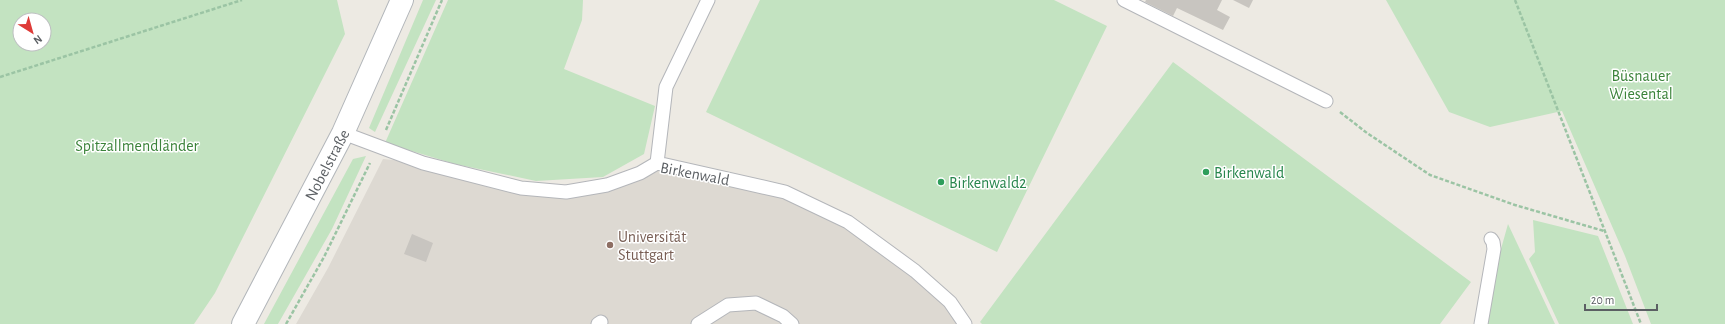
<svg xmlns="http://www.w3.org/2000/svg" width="1725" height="324" font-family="'Alegreya Sans',sans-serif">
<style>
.education{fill:#ddd9d2}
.green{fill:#c3e3c1;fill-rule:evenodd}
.building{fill:#c8c5c0}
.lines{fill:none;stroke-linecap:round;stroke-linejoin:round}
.lane-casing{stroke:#b4b6ba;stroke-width:15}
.secondary-casing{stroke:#b2b6ba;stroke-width:24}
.path{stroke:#9bc4a4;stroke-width:2.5;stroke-dasharray:4 2;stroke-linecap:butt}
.lane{stroke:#fff;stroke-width:13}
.secondary{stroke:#fff;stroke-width:22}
.leisure-dot{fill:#2e9e5b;stroke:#fff;stroke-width:1.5}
.education-dot{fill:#8d6e63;stroke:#fff;stroke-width:1.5}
.labels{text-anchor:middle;stroke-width:3;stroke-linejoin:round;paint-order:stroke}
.park-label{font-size:16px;fill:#3b833a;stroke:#fff}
.street-label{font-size:16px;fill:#5b5f63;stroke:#fff}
.leisure-label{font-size:16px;fill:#27864d;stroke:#fff;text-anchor:start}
.education-label{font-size:16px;fill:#785e54;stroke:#fff;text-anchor:start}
</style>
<rect width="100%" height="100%" fill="#edeae3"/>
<!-- education -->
<path class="education" d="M383,159L423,163L566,192L657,163L785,192L848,222L915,271L965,324H296L328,268Z"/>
<!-- green -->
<path class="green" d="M0,0H337L345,34L215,293L194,324H0ZM20,20H44V44H20Z
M423,0H436L375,132L369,128Z
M448,0H583L582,20L564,69L655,106L644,154L603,177L536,181L455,164L385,143Z
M760,0H1054L1107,26L997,252L706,112Z
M1386,0H1725V324H1651L1625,256L1562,111L1490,127L1449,112Z
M1173,62L1471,282L1440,324H982L980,322Z
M366,156L332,229L278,324H264L353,159Z
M1533,220L1598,236L1633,324H1559L1529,259L1535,252Z
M1508,224L1555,324H1480Z"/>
<!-- building -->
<path class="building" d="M1146,0H1222L1217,10L1230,17L1223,30L1177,8L1173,16L1145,2Z
M1233,0H1253L1249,8Z
M412,234L433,243L426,262L404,254Z"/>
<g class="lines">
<defs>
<path id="lane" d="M1124,0L1326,101
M343,133L423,163L521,188L566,192L607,185L640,173L657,163L785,192L848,222L915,271L950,302L965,324
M657,163L666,87L708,0
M598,324L601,322
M698,324L728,305L756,303L783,316L792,324
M1481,324L1494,249L1493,242L1491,239"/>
<g id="secondary">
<path id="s1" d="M243,324L343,133L402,0"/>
</g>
</defs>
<!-- lane casing -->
<use href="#lane" class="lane-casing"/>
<!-- secondary casing -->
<use href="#secondary" class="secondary-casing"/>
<!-- path -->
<path class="path" d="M1515,0L1641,324
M0,77L242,0
M1340,112L1367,133L1430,175L1515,205L1604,231
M386,130L442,0
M286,324L324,257L370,163"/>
<!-- lane -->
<use href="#lane" class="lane"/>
<!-- secondary -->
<use href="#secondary" class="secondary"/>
</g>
<!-- markers -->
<g class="leisure-dot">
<circle cx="1206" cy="172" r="4"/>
<circle cx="941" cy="182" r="4"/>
</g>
<circle class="education-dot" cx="610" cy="245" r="4"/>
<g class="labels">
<!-- park labels -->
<g class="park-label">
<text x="1641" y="81">Büsnauer<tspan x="1641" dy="18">Wiesental</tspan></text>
<text x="137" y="151">Spitzallmendländer</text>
</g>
<!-- street labels -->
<g class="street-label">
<text dy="6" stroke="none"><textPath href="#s1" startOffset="180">Nobelstraße</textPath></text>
<text transform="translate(695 173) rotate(11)" y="6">Birkenwald</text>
</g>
<!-- leisure labels -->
<g class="leisure-label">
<text x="1214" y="178">Birkenwald</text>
<text x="949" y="188">Birkenwald2</text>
</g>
<!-- education labels -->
<g class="education-label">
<text x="618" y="242">Universität<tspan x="618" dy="18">Stuttgart</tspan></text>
</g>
</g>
<!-- north arrow -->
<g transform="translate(32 32) rotate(143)"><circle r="19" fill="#ffffff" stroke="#bdbfc1"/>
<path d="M0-3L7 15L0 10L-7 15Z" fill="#de3b38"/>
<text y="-6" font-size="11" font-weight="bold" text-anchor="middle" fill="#5b5f63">N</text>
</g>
<!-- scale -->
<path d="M1585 304v6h72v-6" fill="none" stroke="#5b5f63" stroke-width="2"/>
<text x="1591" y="304" font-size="12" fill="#5b5f63" stroke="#ffffff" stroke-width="3" paint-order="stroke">20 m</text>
</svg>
